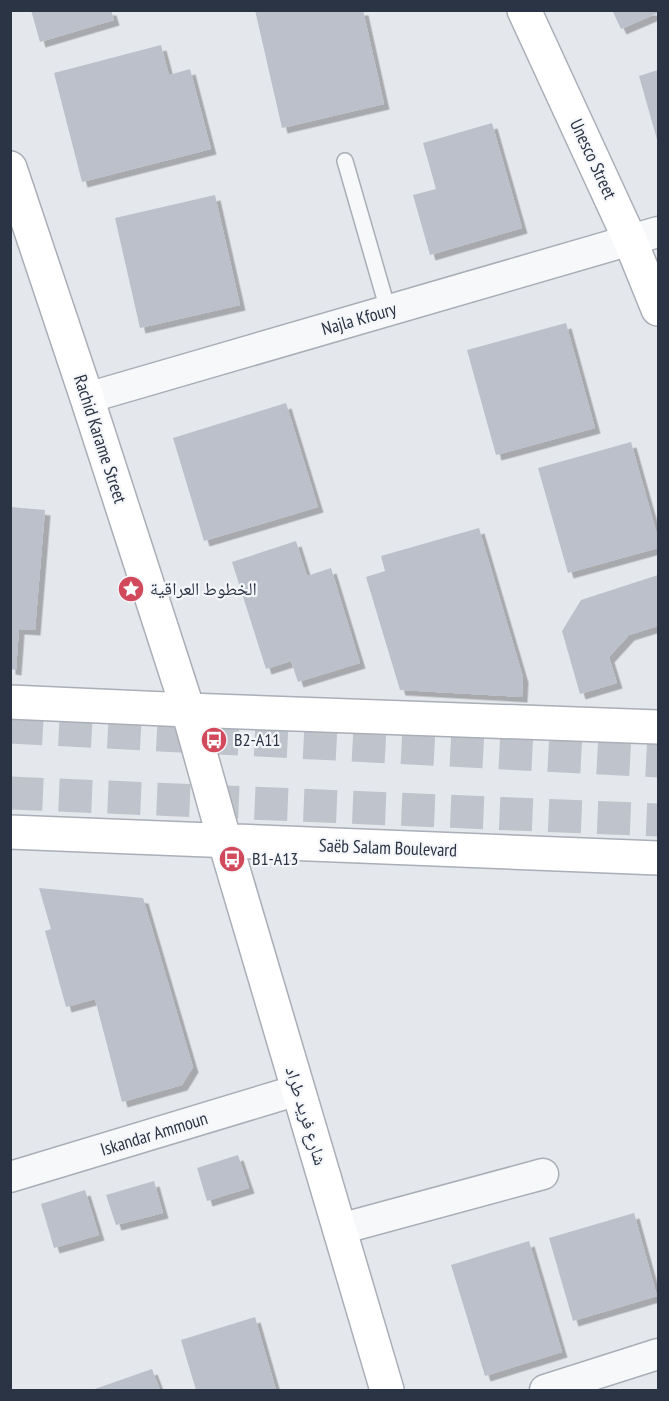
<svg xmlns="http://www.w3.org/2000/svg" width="669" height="1401" font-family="'PT Sans Narrow','Noto Naskh Arabic',sans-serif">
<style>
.building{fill:#bbc0ca;filter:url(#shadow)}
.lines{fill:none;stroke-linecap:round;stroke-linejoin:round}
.highway-tunnel{stroke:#bfc3cb;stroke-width:33;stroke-dasharray:33 16;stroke-linecap:butt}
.lane-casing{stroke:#a9aeb7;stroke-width:18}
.street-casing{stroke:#a9aeb7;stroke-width:33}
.secondary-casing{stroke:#a9aeb7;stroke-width:36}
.lane{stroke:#f7f8fa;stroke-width:15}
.street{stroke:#f7f8fa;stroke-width:30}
.secondary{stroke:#fff;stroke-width:33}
.labels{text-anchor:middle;stroke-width:4.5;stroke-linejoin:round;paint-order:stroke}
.street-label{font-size:18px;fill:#2b3445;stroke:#f4f6f9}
.poi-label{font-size:18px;fill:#2b3445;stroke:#f4f6f9;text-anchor:start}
</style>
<defs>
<filter id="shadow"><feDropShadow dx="5.5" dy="5.5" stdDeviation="0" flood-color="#0004"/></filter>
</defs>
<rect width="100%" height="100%" fill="#e4e7ec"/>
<!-- building -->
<path class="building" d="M31,10H111L114,20L40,42Z
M255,10H363L384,104L282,128Z
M612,10H658V13L621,29Z
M161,45L169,75L190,69L211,149L82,182L54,73Z
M658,70V143L639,76Z
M492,123L522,228L430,255L413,195L436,189L423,143Z
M215,195L240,305L140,328L115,218Z
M566,323L595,428L496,455L467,350Z
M286,403L318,507L204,541L173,438Z
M631,442L658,538V548L568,573L538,468Z
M10,507L45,510L35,630L19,629L16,670L10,669Z
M479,528L523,677L522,697L400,690L366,577L385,571L381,556Z
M296,541L307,576L331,568L360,663L298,682L291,661L266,669L232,562Z
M658,575V626L629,635L609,657L617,683L580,694L562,631L581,600Z
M39,888L143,898L193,1067L182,1085L122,1102L95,999L66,1007L45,931L51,929Z
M238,1155L249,1188L207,1201L197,1168Z
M154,1181L163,1213L116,1225L106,1195Z
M85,1190L99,1235L54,1248L41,1204Z
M634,1213L657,1296L573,1321L549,1238Z
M529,1241L562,1352L485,1376L451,1265Z
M255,1317L276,1390H196L181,1340Z
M152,1369L160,1390H92Z"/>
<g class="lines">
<!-- highway-tunnel -->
<path class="highway-tunnel" d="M10,727L658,761
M10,793L658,820"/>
<defs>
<path id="lane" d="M345,161L388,310"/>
<path id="street" d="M87,398L658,232
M10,1177L298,1090
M340,1229L543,1174
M545,1390L658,1354"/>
<path id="secondary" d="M524,10L630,240L658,309
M10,168L87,398L188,710L225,842L387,1390
M10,702L188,710L658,727
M10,832L658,858"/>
</defs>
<!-- lane casing -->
<use href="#lane" class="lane-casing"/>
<!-- street casing -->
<use href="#street" class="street-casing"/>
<!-- secondary casing -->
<use href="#secondary" class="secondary-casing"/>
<!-- lane -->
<use href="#lane" class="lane"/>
<!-- street -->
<use href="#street" class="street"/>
<!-- secondary -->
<use href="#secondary" class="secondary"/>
</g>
<!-- icons -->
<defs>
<symbol id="sight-disc" viewBox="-11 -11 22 22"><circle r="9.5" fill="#d1495b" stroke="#f4f6f9"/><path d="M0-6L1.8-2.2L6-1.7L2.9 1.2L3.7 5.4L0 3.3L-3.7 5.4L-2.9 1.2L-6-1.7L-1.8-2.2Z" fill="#fff"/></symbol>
<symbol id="bus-disc" viewBox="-11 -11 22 22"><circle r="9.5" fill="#d1495b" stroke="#f4f6f9"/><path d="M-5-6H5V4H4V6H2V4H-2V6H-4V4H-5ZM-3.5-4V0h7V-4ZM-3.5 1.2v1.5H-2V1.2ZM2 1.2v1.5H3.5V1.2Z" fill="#fff"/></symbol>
</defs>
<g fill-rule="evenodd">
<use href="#sight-disc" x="116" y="574" width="30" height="30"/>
<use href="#bus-disc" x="199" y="725" width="30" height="30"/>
<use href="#bus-disc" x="217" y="844" width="30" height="30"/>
</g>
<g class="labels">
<!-- street labels -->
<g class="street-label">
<text transform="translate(593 159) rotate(65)" y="6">Unesco Street</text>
<text transform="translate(359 319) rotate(-16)" y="6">Najla Kfoury</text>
<text transform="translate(100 439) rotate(72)" y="6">Rachid Karame Street</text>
<text transform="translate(388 848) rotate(2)" y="6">Saëb Salam Boulevard</text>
<text transform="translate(306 1116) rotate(73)" y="6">شارع فريد طراد</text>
<text transform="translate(154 1134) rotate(-17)" y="6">Iskandar Ammoun</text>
</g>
<!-- poi labels -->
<g class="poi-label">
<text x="150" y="595">الخطوط العراقية</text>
<text x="234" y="746">B2-A11</text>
<text x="252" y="865">B1-A13</text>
</g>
</g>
<!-- border -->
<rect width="669" height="1401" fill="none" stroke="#2b3445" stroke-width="24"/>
</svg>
